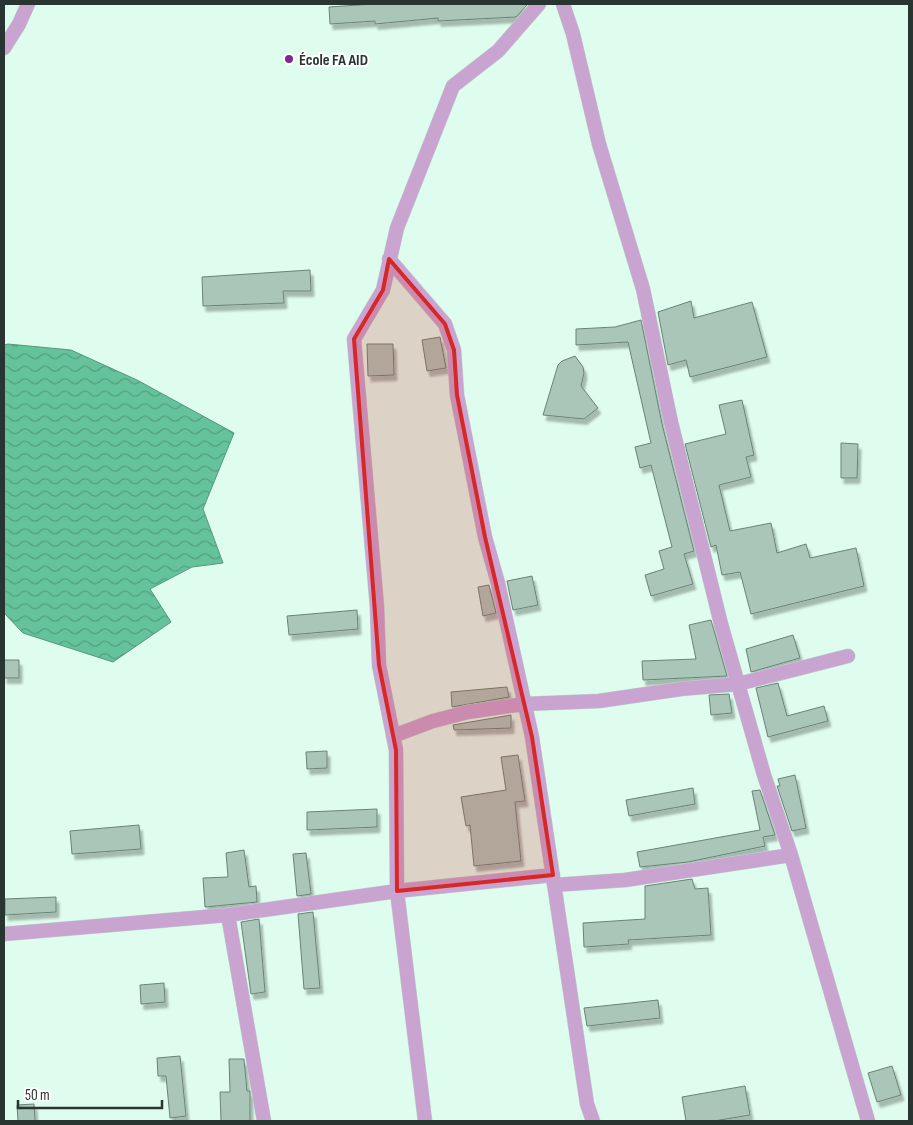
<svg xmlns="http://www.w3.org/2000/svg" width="913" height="1125" font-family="'Sofia Sans Condensed',sans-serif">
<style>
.water{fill:url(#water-waves);stroke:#53987c}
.building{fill:#a9c6b8;stroke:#688376;filter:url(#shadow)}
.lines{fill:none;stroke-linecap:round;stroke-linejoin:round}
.minor-casing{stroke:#bed9cc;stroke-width:15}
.minor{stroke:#c9a4d1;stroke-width:14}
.marked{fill:#d62828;fill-opacity:0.2;stroke:#d62828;stroke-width:4;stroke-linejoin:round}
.poi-dot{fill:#812591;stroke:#fff;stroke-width:2}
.labels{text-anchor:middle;stroke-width:4;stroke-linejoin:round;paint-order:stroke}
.poi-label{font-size:16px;font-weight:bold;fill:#293530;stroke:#fff;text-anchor:start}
</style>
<defs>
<pattern id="water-waves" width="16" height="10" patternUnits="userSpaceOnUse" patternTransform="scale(1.25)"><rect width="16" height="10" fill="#65c39c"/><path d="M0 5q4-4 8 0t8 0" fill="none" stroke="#539f80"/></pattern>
<filter id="shadow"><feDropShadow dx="3" dy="5.5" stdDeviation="1" flood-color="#0004"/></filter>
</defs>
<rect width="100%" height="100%" fill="#dffdee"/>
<!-- water -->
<path class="water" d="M8,344L71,350L137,380L234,433L203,509L223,563L192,567L150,589L171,622L113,662L23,633L4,613V345Z"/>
<!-- building -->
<path class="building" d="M373,4H528L516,17L438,21V18L375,24V21L330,24L329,7Z
M310,270L311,291H283L284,303L203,306L202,277Z
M691,301L694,318L752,302L767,357L690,377L686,360L668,365L658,312Z
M641,320L662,424L694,551L684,554L693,584L651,596L645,575L664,569L659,551L672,547L651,465L640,468L635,447L651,443L628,342L576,345V329L615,327Z
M440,337L446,368L427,371L422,340Z
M367,344H393L394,375L368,376Z
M575,356L583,367L584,373L581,386L598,408L584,419L543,415L558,365L562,361Z
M742,400L754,455L746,457L751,477L719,485L730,531L771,523L777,553L806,544L810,558L856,548L864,586L751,614L740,572L722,575L716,545L711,547L685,444L726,434L719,405Z
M841,443L858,444L857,478H841Z
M532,576L538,605L513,610L507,581Z
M489,585L496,613L483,616L478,587Z
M357,610L358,629L289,635L287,616Z
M711,620L727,676L643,680L642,661L696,659L689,625Z
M793,635L800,658L751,672L746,649Z
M4,660H19V678H4Z
M778,683L787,716L824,706L828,721L768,737L756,688Z
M507,687L509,697L452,707L451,692Z
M729,694L732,713L711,715L709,695Z
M511,715V728L454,730L453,725Z
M327,751V768L307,769L306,752Z
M518,755L525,801L515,802L521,861L474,866L470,825L466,826L461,797L506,790L501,757Z
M795,775L806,828L792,831L777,786H780L778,779Z
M693,788L695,804L629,816L626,800Z
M760,790L775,835L763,837L765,846L688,862L640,867L637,852L760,830L752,791Z
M377,809V827L307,830V812Z
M139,825L141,849L72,854L70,831Z
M244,850L249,887L256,886L257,902L205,907L203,878L228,877L226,853Z
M306,853L311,894L297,896L293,854Z
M692,879L695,889L708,888L711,935L628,940L629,944L584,947L583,923L645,919V886Z
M56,897V912L5,915V899Z
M313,912L320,988L304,989L298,914Z
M259,919L265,992L251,994L241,922Z
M164,983L165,1002L141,1004L140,985Z
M658,1000L660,1018L587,1026L584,1008Z
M180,1056L186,1116L170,1118L166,1076H158L157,1058Z
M229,1059H244L247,1091H250V1121H221L220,1092H230Z
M892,1066L901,1095L877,1102L868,1073Z
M745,1086L750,1115L714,1121H686L682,1097Z
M34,1104L35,1121H18L17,1105Z"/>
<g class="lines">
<defs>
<path id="minor" d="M563,4L573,34L599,144L643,289L671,422L721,624L764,775L791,855L868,1121
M4,48L19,24L28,4
M389,259L445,324L454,350L457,395L485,537L498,583L532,737L587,1104L593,1121
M393,736L433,721L468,712L524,704L599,701L681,689L738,684L848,656
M554,885L625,880L791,855
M228,915L264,1121
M4,934L228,915L397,891L553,875
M425,1121L397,891L396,750L379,665L377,607L354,339L383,290L397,228L453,86L498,51L539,4"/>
</defs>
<!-- minor casing -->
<use href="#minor" class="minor-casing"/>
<!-- minor -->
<use href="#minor" class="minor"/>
</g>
<!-- marked area -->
<path class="marked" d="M389,259L445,324L454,350L457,395L485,537L532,737L553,875L397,891L396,750L379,665L354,339L383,290Z"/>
<!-- markers -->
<circle class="poi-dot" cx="289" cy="59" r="5"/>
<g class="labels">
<!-- poi labels -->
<g class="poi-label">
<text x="299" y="65">École FA AID</text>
</g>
</g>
<!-- border -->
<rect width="913" height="1125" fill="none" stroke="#293530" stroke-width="10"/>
<!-- scale -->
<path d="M18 1100v8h144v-8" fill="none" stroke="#293530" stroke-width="2.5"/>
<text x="25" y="1100" font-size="15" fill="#293530" stroke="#ffffff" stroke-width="4" paint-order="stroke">50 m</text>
</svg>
